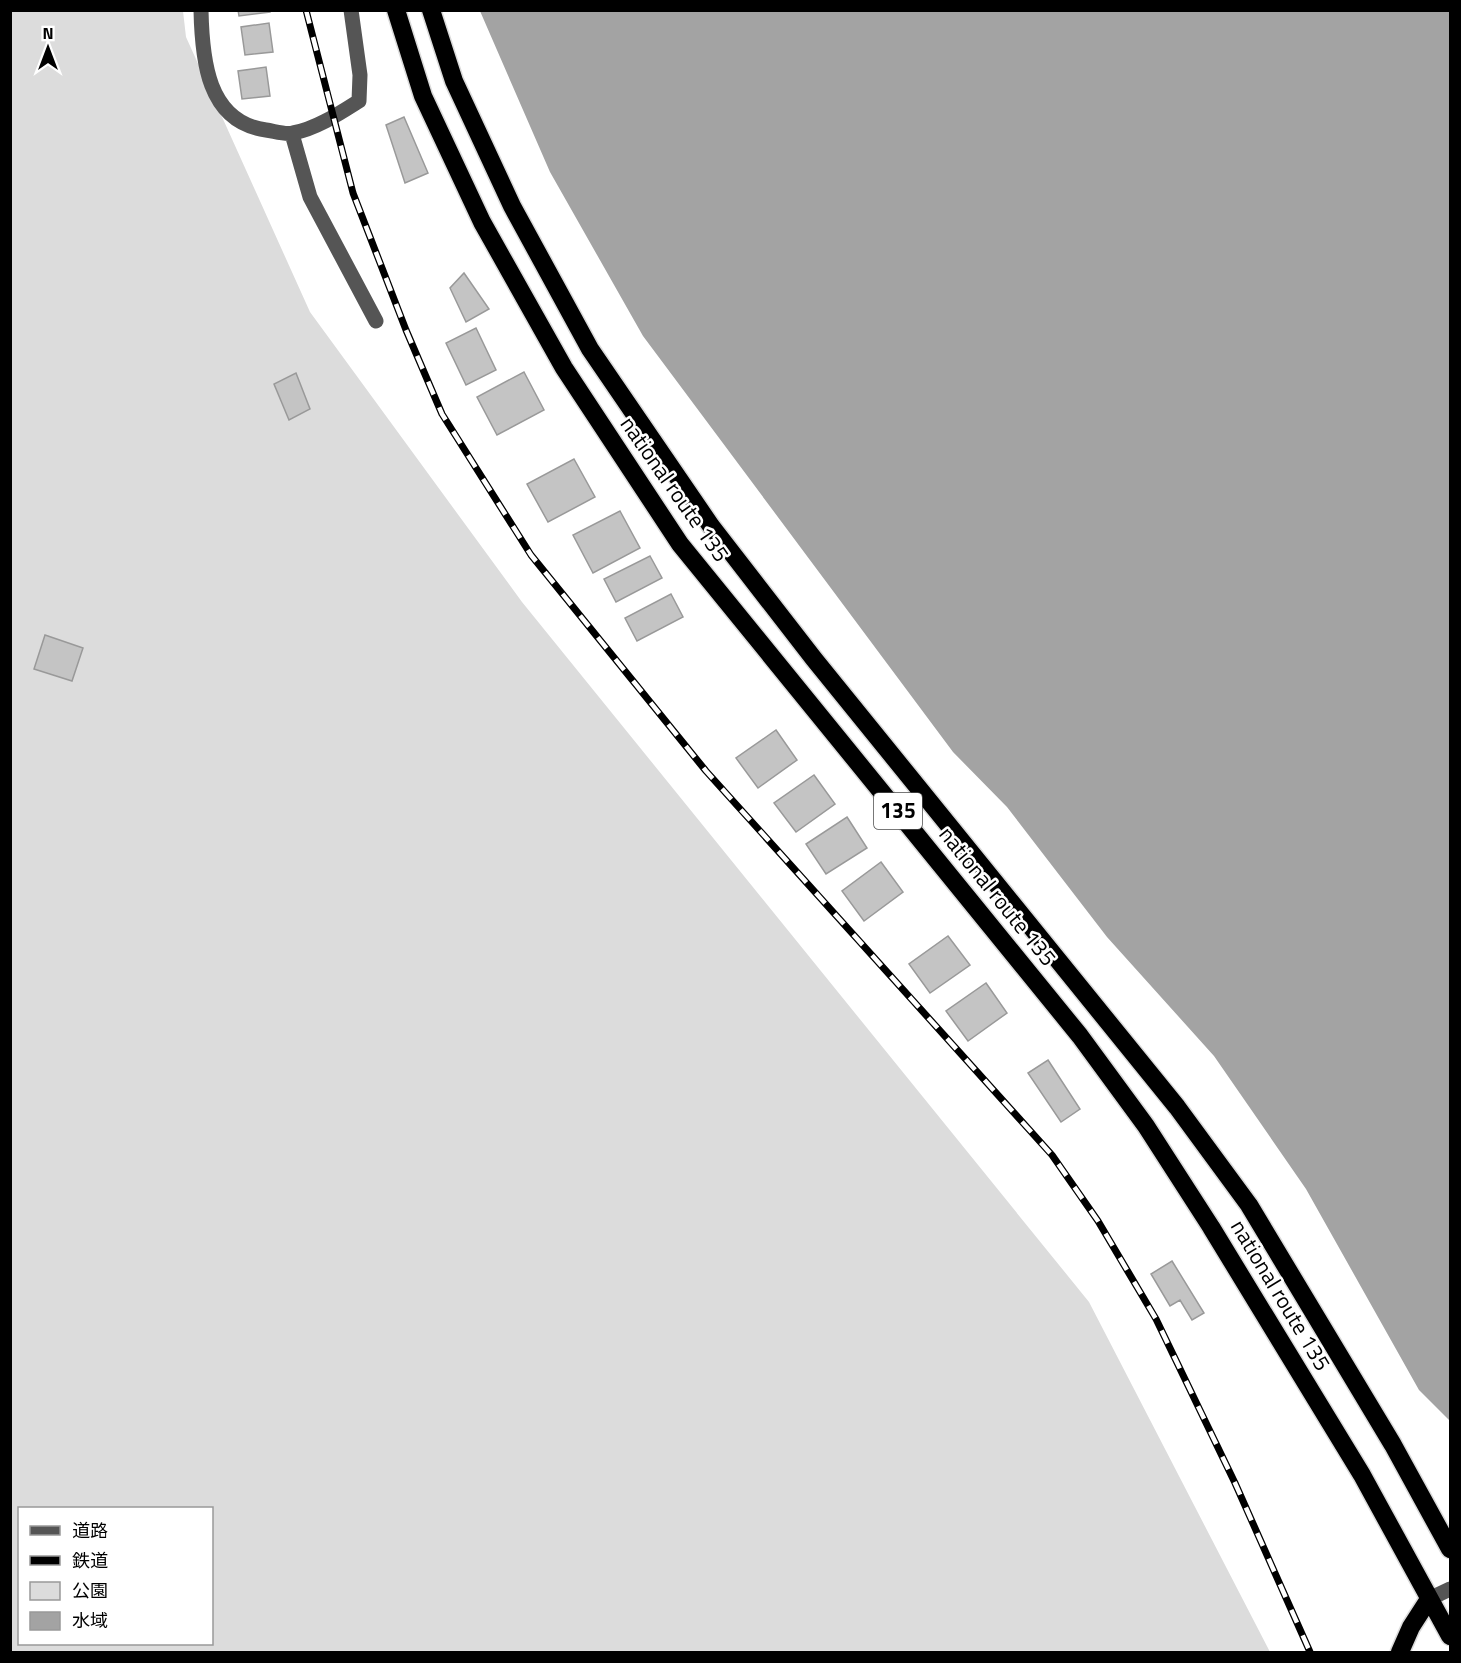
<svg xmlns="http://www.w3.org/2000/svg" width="1461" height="1663" font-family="'Titillium Web','Noto Sans JP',sans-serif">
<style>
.green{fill:#dcdcdc;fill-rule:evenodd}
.water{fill:#a3a3a3}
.building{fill:#c4c4c4;stroke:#999;stroke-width:1.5}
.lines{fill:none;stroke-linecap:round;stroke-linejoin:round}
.highway-casing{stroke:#dbdbdb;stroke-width:21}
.minor{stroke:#555;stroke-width:15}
.highway{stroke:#000;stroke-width:18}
.rail-casing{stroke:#000;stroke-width:7}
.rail{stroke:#fff;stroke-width:4.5;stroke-dasharray:14;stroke-linecap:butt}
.labels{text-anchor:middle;stroke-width:5;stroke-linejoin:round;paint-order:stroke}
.shield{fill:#fff;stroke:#4c4c4c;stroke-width:1.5}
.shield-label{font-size:21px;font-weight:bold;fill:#000}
.street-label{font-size:22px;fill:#000;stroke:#fff}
</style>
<rect width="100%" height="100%" fill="#fff"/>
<!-- green -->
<path class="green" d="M11,11H183L186,37L310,312L522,602L1089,1302L1270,1652H11ZM20,1508H212V1644H20Z"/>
<!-- water -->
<path class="water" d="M480,11H1450V1421L1419,1390L1306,1189L1214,1056L1107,937L1007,807L953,752L643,336L550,172Z"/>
<!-- building -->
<path class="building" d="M238,10H270V12L239,16Z
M269,23L273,52L245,55L241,27Z
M266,67L270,96L242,99L238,71Z
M404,117L428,173L405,183L386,125Z
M464,273L489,309L466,322L450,288Z
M476,328L496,370L466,385L446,343Z
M524,372L544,410L497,435L477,397Z
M296,373L310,409L289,420L274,384Z
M574,459L595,497L548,522L527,484Z
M620,511L640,548L593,573L573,535Z
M650,556L662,578L616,602L604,579Z
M671,594L683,617L637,641L625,618Z
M45,635L83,648L72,681L34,669Z
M776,730L797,760L758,788L736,758Z
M814,775L835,804L796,832L774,803Z
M847,817L867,848L826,874L806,844Z
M881,862L903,892L864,921L842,891Z
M948,936L970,965L930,993L909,964Z
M986,983L1007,1013L968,1041L946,1011Z
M1048,1060L1080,1109L1061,1122L1028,1073Z
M1172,1261L1204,1313L1192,1320L1180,1300L1170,1306L1151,1274Z"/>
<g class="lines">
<defs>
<path id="highway" d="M396,10L423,96L482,222L564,368L680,544L1080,1036L1146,1126L1211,1227L1362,1475L1450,1636
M431,10L454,81L512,206L590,349L711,526L814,659L1177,1107L1249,1205L1393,1445L1450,1549
M1400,1652L1411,1627L1429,1599"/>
</defs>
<!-- highway casing -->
<use href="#highway" class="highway-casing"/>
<!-- minor -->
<path class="minor" d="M201,10C202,59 207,122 266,130C274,131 285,135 293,133C316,129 340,113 359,101L360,75L351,10
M292,134L310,197L376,321
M1429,1599L1450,1589"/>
<!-- highway -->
<use href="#highway" class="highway"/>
<defs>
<path id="rail" d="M306,10L353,193L406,330L442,414L531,555L706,771L1052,1155L1098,1221L1156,1319L1235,1483L1310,1652"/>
</defs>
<!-- rail casing -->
<use href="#rail" class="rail-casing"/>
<!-- rail -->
<use href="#rail" class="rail"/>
</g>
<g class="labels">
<!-- shield labels -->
<rect class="shield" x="874" y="793" width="48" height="36" rx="4.5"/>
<g class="shield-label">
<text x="898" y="818">135</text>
</g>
<!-- street labels -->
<g class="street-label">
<text transform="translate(675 489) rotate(55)" y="8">national route 135</text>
<text transform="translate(998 896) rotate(51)" y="8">national route 135</text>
<text transform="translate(1281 1295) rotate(59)" y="8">national route 135</text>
</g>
</g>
<!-- border -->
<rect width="1461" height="1663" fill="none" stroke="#000000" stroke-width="24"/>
<!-- legend -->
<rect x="18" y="1507" width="195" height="138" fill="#ffffff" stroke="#999999" stroke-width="1.5"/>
<rect x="30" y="1526" width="30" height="9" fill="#555555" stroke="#999999" stroke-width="1.5"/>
<text x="72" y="1537" font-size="18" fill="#000000">道路</text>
<rect x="30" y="1556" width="30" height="9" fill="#000000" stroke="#999999" stroke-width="1.5"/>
<text x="72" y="1567" font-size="18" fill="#000000">鉄道</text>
<rect x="30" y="1582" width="30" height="18" fill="#dcdcdc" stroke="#999999" stroke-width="1.5"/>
<text x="72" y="1597" font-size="18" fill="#000000">公園</text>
<rect x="30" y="1612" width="30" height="18" fill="#a3a3a3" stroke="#999999" stroke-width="1.5"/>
<text x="72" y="1627" font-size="18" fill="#000000">水域</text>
<!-- north arrow -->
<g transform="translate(48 48)" stroke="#ffffff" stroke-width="4.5" paint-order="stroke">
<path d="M0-4.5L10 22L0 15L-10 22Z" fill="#000000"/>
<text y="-9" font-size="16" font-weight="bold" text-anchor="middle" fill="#000000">N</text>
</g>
</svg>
